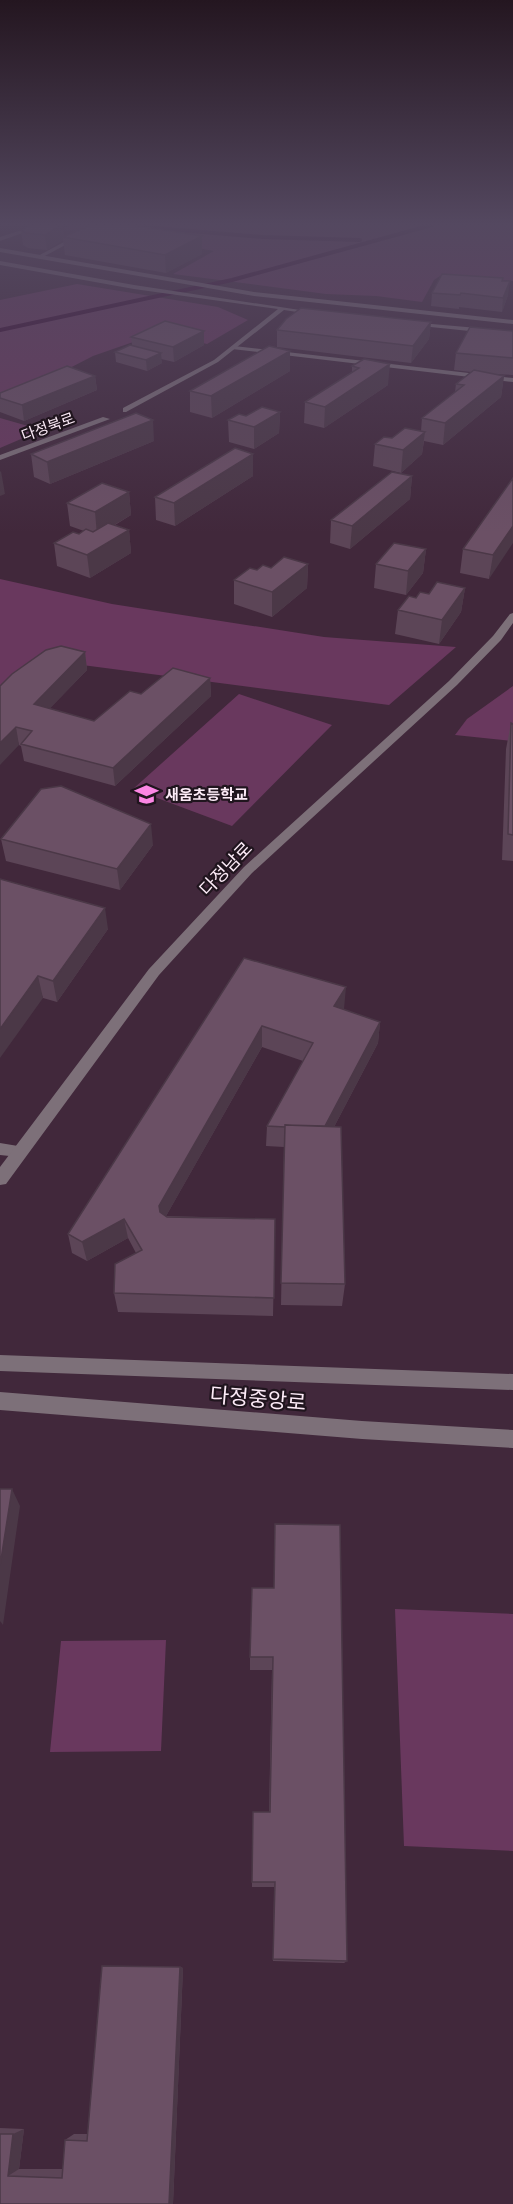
<svg xmlns="http://www.w3.org/2000/svg" width="513" height="2204" font-family="'Archivo Narrow','Noto Sans KR',sans-serif">
<style>
.green{fill:#69385e}
.lines{fill:none;stroke-linecap:round;stroke-linejoin:round}
.stream{stroke:#36052e;stroke-width:4}
.minor{fill:#7d7079;fill-rule:evenodd}
.tertiary{fill:#7d7079;fill-rule:evenodd}
.wall{fill:#5c4557}
.shaded-wall{fill:#4b3847}
.building{fill:#6b5065;stroke:#4b3847;stroke-width:1.5}
.labels{text-anchor:middle;stroke-width:4.5;stroke-linejoin:round;paint-order:stroke}
.far-street-label{font-size:15px;fill:#fcebf7;stroke:#20151e}
.far-poi-label{font-size:15px;font-weight:bold;fill:#fcebf7;stroke:#20151e;text-anchor:start}
.street-label{font-size:18px;fill:#fcebf7;stroke:#20151e}
.near-street-label{font-size:21px;fill:#fcebf7;stroke:#20151e}
</style>
<rect width="100%" height="100%" fill="#41283b"/>
<!-- green -->
<path class="green" d="M73,225H513V281L440,276L434,280L422,302L376,296L326,294L173,274L214,251L144,238L62,229Z
M77,284L218,307L248,320L207,344L159,333L93,356L0,404V300Z
M0,418L42,430L0,448Z
M0,579L112,604L324,637L456,647L389,705L44,660L0,689Z
M513,686V741L455,735L467,719Z
M239,694L332,725L232,826L133,789Z
M395,1609L513,1614V1851L404,1846Z
M166,1640L161,1751L50,1752L61,1641Z"/>
<g class="lines">
<!-- stream -->
<path class="stream" d="M143,227L263,237L360,240
M0,330L232,280L432,225"/>
<!-- minor -->
<path class="minor" d="M37,225H45L0,241V237Z
M77,235L82,236L41,258L36,257Z
M234,346L513,378V382L232,349Z
M0,1143L24,1147L27,1151L24,1155L19,1157L0,1155Z"/>
<!-- tertiary -->
<path class="tertiary" d="M0,248L254,292L513,320V324L254,296L0,252Z
M0,261L134,285L313,312L310,314L284,310L218,362L126,412H123V408L214,360L278,309L134,289L0,265Z
M409,322L489,329L492,331L489,333L411,325Z
M103,417L110,419L0,460V455Z
M513,613V623L501,640L457,685L252,873L159,975L6,1184L0,1185V1167L149,969L244,867L449,681L493,636L510,614Z
M0,1355L513,1374V1390L0,1371Z
M0,1392L362,1421L513,1430V1448L362,1439L0,1410Z"/>
</g>
<!-- wall -->
<path class="wall" d="M32,225H62L64,237L202,254L166,273L65,255L63,240L47,250L28,248L23,245L21,230Z
M503,281L508,295L502,312L459,307V309L431,306L432,293Z
M431,322L429,339L411,363L277,347V330Z
M513,331V375L494,374L504,376L501,397L443,445L424,441L422,454L401,473L373,466L375,444L392,438L421,431L422,418L455,392L456,384L471,372L454,370L456,353Z
M131,337L204,345L174,362L161,359L162,363L147,371L116,362L115,352L132,345Z
M290,351V371L212,418L190,412V391Z
M364,359L388,385L324,428L304,423L305,402L352,372V366Z
M95,376L97,390L24,421L0,412V393Z
M280,412L279,433L254,449L229,442L228,420L246,416Z
M154,441L50,484L34,477L31,454Z
M253,454V476L175,526L156,520L155,497Z
M412,476L410,499L350,549L330,543L331,520Z
M513,478L489,579L460,573L463,549Z
M129,492L131,515L115,525L129,530L131,553L90,578L57,566L54,543L79,534L84,531L70,526L67,503Z
M426,549L423,573L406,595L374,588L376,564Z
M308,564L307,588L272,617L234,604V580L257,570L271,568Z
M465,588L461,612L439,644L395,634L398,610L416,598L429,594Z
M85,652L87,670L49,709L94,721L141,694L210,678L211,696L115,786L24,761L21,746L19,745L0,686Z
M511,723L513,724V861L502,860L506,749Z
M1,839L153,845L120,890L6,861Z
M0,879L108,929L57,1002L43,998Z
M244,958L344,1009H343L380,1022L378,1043L334,1127L345,1284L342,1306L281,1305L284,1147L266,1146L267,1126L303,1061L262,1047L166,1216L275,1219L273,1316L118,1312L114,1293L136,1253L128,1238L87,1261L72,1253L68,1234Z
M273,1588L347,1961L344,1963L273,1961L274,1887H252V1882L269,1812L272,1670H250V1657Z
M180,1967L183,1968L173,2204H0V2128L24,2129L19,2169H63L65,2140L74,2134H88Z"/>
<!-- shaded-wall -->
<path class="shaded-wall" d="M61,225H62L63,240L47,250L45,235Z
M202,236V254L166,273L165,255Z
M510,281L508,295L502,312L503,298Z
M431,322L429,339L411,363L413,346Z
M204,331V345L174,362L173,347Z
M290,351V371L212,418L211,396Z
M161,353L162,363L147,371L146,360Z
M390,364L388,385L324,428L325,407Z
M95,376L97,390L24,421L22,405Z
M504,376L501,397L443,445L445,423Z
M280,412L279,433L254,449V427Z
M153,420L154,441L50,484L47,462Z
M425,432L422,454L401,473L403,450Z
M253,454V476L175,526L174,503Z
M1,471L5,494L0,496V472Z
M412,476L410,499L350,549L352,526Z
M129,492L131,515L97,535L95,512Z
M513,526V543L489,579L493,555Z
M129,530L131,553L90,578L87,555Z
M426,549L423,573L406,595L408,571Z
M308,564L307,588L272,617V592Z
M465,588L461,612L439,644L442,620Z
M85,652L87,670L37,722L34,704Z
M210,678L211,696L115,786L113,768Z
M16,727L19,745L0,765V743Z
M151,824L153,845L120,890L117,869Z
M105,908L108,929L57,1002L53,981Z
M38,976L43,998L0,1058V1029Z
M346,987L344,1009L333,1027L334,1006Z
M380,1022L378,1043L323,1148L325,1127Z
M262,1026V1047L161,1225L159,1206Z
M124,1219L128,1238L87,1261L82,1242Z
M12,1489L20,1506L3,1625L0,1621V1566Z
M180,1967L183,1968L173,2204H169Z
M24,2129L19,2169L8,2176L13,2134Z"/>
<!-- building -->
<path class="building" d="M32,225H61L45,235L26,233L21,230Z
M91,225H131L202,236L165,255L63,237Z
M442,274L503,278L502,281H510L503,298L461,293L460,295L432,293Z
M301,308L431,322L413,346L277,330L286,319Z
M165,321L204,331L173,347L131,337Z
M470,327L513,331V358L456,353Z
M130,345L161,353L146,360L115,352Z
M269,346L290,351L211,396L190,391Z
M364,359L390,364L325,407L305,402L359,368L352,366Z
M67,366L95,376L22,405L0,398V393Z
M474,370L504,376L445,423L422,418L464,385L456,384Z
M262,407L280,412L254,427L228,420L239,414L246,416Z
M136,413L153,420L47,462L31,454Z
M405,428L425,432L403,450L375,444L384,437L392,438Z
M235,448L253,454L174,503L155,497Z
M392,472L412,476L352,526L331,520Z
M513,478V526L493,555L463,549Z
M102,483L129,492L95,512L67,503Z
M108,523L129,530L87,555L54,543L73,532L79,534L86,529L93,532Z
M394,543L426,549L408,571L376,564Z
M284,557L308,564L272,592L234,580L250,568L257,570L263,565L271,568Z
M437,582L465,588L442,620L398,610L409,596L416,598L420,592L429,594Z
M61,646L85,652L34,704L94,721L130,691L141,694L173,668L210,678L113,768L21,744L32,731L16,727L0,743V686L12,674L46,650Z
M511,723L513,724V835L508,834Z
M61,786L151,824L117,869L1,839L41,789Z
M0,879L105,908L53,981L38,976L0,1029Z
M244,958L346,987L334,1006L380,1022L325,1126L285,1125V1127L267,1126L313,1043L262,1026L159,1206L160,1212L167,1217L275,1219L274,1298L114,1293L115,1264L142,1250L124,1219L82,1242L68,1234Z
M285,1125L341,1127L345,1284L281,1283Z
M0,1489H12L0,1566Z
M275,1524L340,1525L347,1961L273,1959L275,1882H252L253,1812H270L273,1657H250L252,1588H274Z
M102,1966L180,1967L169,2204H0V2134H13L8,2176L62,2178L65,2140L87,2141Z"/>
<!-- sky -->
<linearGradient id="sky" x2="0" y2="1"><stop stop-color="#241620"/><stop offset="0.42" stop-color="#544860"/><stop offset="1" stop-color="#544860" stop-opacity="0"/></linearGradient>
<rect width="513" height="533" fill="url(#sky)"/>
<!-- icons -->
<defs>
<symbol id="school-bare" viewBox="-9 -9 18 18"><path d="M0-5L7-2L0 1L-7-2ZM-4 1L0 2.5L4 1V4Q0 6-4 4Z" fill="#fc86e4" stroke="#20151e" stroke-width="2.5" paint-order="stroke"/></symbol>
</defs>
<g fill-rule="evenodd">
<use href="#school-bare" x="130" y="778" width="33" height="33"/>
</g>
<g class="labels">
<!-- far-street labels -->
<g class="far-street-label">
<text transform="translate(48 427) rotate(-20)" y="5">다정북로</text>
</g>
<!-- far-poi labels -->
<g class="far-poi-label">
<text x="165" y="800">새움초등학교</text>
</g>
<!-- street labels -->
<g class="street-label">
<text transform="translate(226 869) rotate(-46)" y="6">다정남로</text>
</g>
<!-- near-street labels -->
<g class="near-street-label">
<text transform="translate(258 1399) rotate(5)" y="7">다정중앙로</text>
</g>
</g>
</svg>
